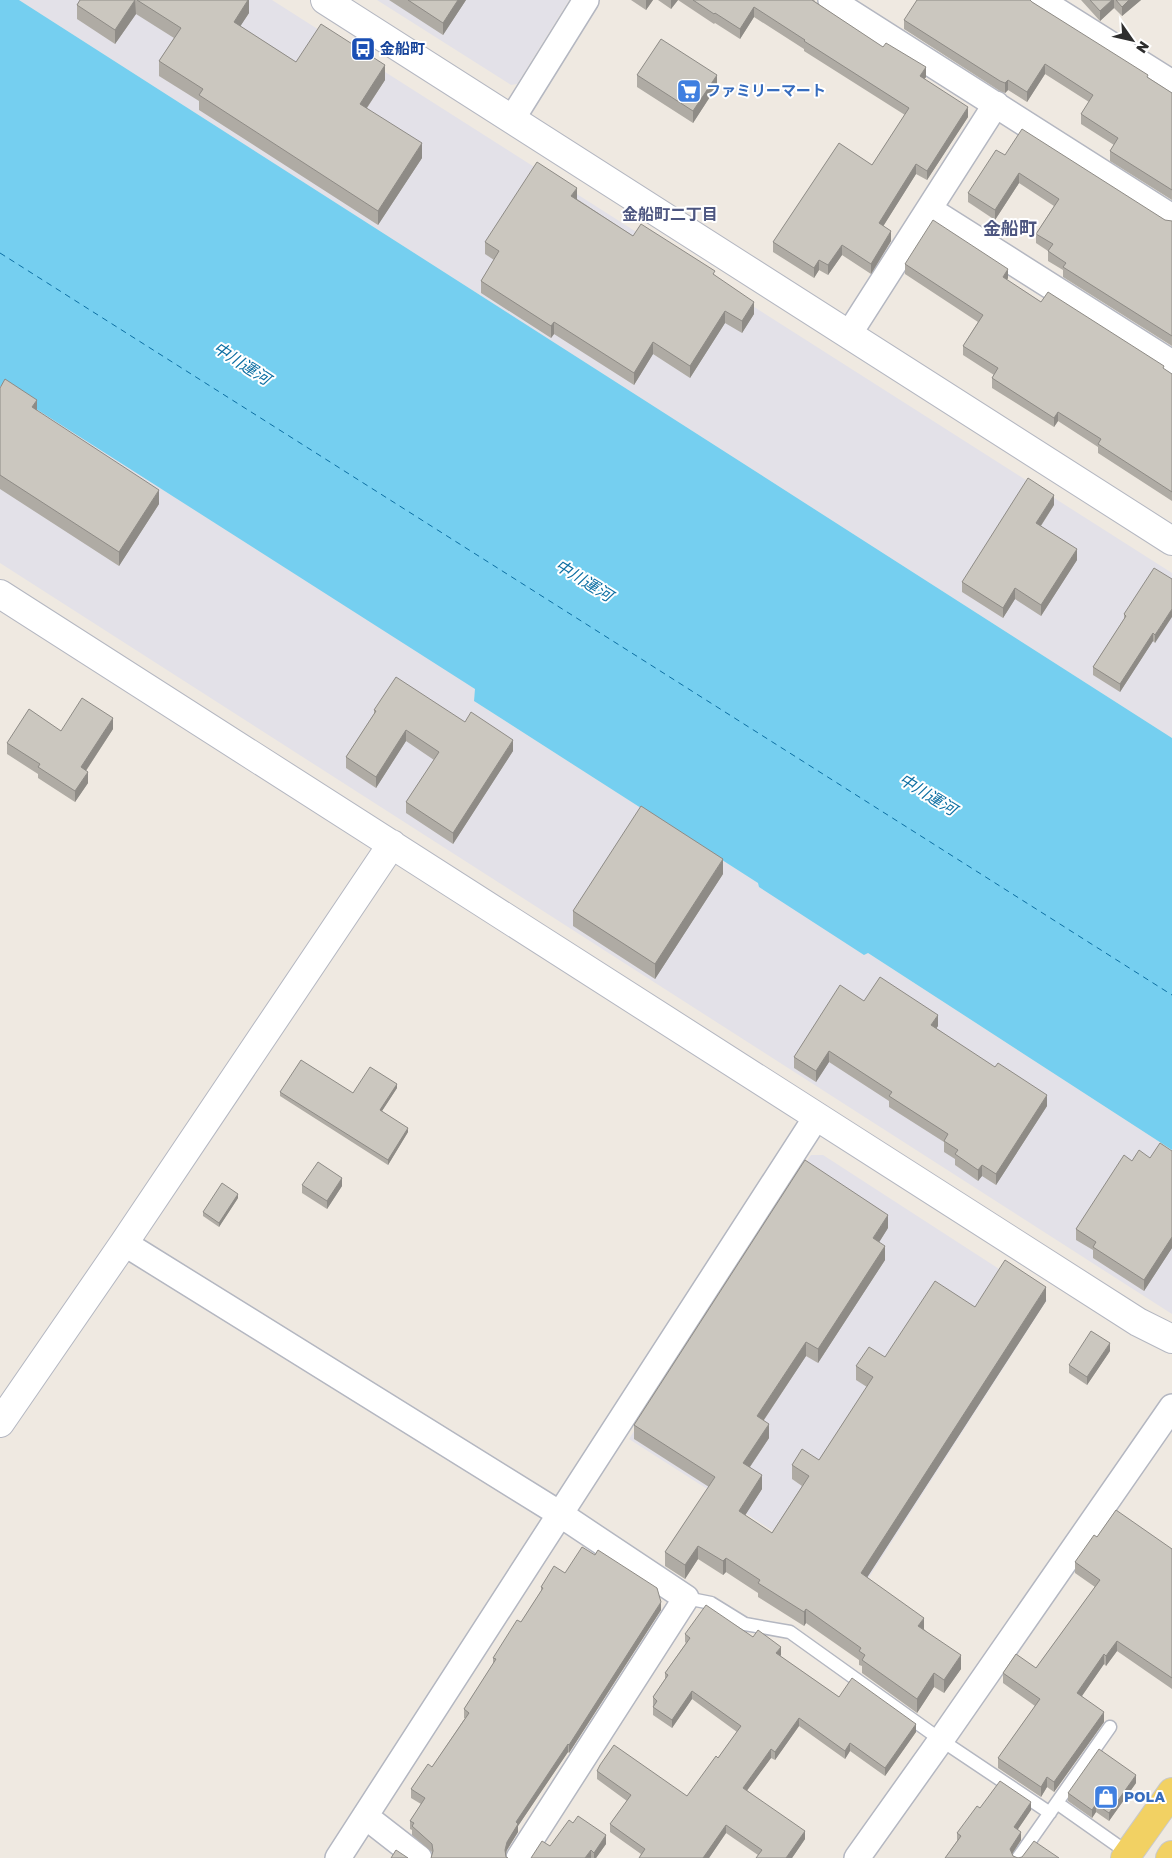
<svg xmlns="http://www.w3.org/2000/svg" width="1172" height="1858" font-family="'Golos Text','Noto Sans JP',sans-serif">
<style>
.industrial{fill:#e3e1e8}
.water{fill:#75cff0}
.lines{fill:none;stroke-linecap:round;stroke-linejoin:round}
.ferry{stroke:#0d6fa3;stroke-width:1;stroke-dasharray:6 5;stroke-linecap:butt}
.service-casing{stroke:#b4b7c1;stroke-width:15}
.minor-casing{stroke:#b4b7c1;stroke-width:28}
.tertiary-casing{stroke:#b4b7c1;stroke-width:30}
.primary-casing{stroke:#c9c9c9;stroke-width:30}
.service{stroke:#fff;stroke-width:12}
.minor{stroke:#fff;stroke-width:25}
.tertiary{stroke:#fff;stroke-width:28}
.primary{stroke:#f2d163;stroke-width:28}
.wall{fill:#afaba4}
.shaded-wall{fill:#8e8b86}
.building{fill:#cbc7bf;stroke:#8e8b86}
.labels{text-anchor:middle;stroke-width:4;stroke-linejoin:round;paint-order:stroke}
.transit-label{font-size:15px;font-weight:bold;fill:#164399;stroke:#fff;text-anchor:start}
.shop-label{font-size:15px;font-weight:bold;fill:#366cbe;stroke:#fff;text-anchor:start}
.neighbourhood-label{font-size:16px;font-weight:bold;fill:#4d5680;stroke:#fff}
.water-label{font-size:16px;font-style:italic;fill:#0d6fa3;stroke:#fff}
.quarter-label{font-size:18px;font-weight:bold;fill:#4d5680;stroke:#fff}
</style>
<rect width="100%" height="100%" fill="#efe9e1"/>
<!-- industrial -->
<path class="industrial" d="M19,0H272L1172,573V738Z
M377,0H569L517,84L511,85Z
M0,386L476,689L474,701L868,953L1172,1150V1314L0,563Z
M811,1155H823L1047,1300L862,1588L629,1439Z"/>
<!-- water -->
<path class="water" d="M0,0H19L1172,738V1150L868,953L864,955L759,887L758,883L474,701L475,689L0,386Z"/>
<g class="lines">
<!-- ferry -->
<path class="ferry" d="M0,253L1172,995"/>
<defs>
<path id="service" d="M686,1598L711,1603L745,1624L790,1632L941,1740L1050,1813
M1057,1803L1128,1853
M1018,1858L1110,1727"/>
<path id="minor" d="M831,0L1172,217
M1040,0L1172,83
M512,119L586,0
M929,209L1172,363
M849,334L996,104
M124,1243L560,1514L686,1598L519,1858
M365,1816L419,1858
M338,1858L817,1116
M857,1858L941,1740L1172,1407"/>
<path id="tertiary" d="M325,0L1172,541
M0,594L1138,1322L1172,1339
M0,1423L124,1243L392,844"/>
<path id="primary" d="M1125,1858L1172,1792
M1170,1858L1172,1855"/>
</defs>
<!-- service casing -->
<use href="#service" class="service-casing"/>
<!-- minor casing -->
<use href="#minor" class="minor-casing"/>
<!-- tertiary casing -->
<use href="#tertiary" class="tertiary-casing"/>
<!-- primary casing -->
<use href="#primary" class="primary-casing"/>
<!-- service -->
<use href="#service" class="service"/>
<!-- minor -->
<use href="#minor" class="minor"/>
<!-- tertiary -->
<use href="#tertiary" class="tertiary"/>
<!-- primary -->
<use href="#primary" class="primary"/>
</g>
<!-- wall -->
<path class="wall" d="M80,0H249V13L240,26L296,62L385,80L367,108L422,158L378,225L199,110V101L159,76V61L174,38L136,14L115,44L77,19V5Z
M389,0H466L443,35Z
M631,0H653L646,10Z
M658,0H678L671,9Z
M678,0H815L814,1L926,77L924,79L968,117L927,180L916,174L883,226L891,241L871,274L842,255L828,275L819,270L814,278L773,252V242L872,165L905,115L804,51V49L754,17L740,39L715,23L714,24Z
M1081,0H1141L1122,16L1114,8L1100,21Z
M1032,2L1172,93V200L1110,161V151L1114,145L1081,124V114L1089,102L1045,74L1027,102L1008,90L1005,93L1000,91L904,29V20Z
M637,75L717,86L693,123L637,87Z
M1005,155L1165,220L1172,221V346L1063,277V270L1048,261V251L1036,243V234L1054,206L1019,183L995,220L968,202V193Z
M577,199L633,236L715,275L754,314L742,333L725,323L690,378L653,354L634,385L554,334L551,338L481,293V281L494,260L485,254V242Z
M905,264L1008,278L1007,280L1041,302L1164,369L1172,374V501L1098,453V447L1058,421L1054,427L992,388V378L994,375L963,355V346L978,322L905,274Z
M0,388L37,411L159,504L119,566L0,489Z
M1054,505L1041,526L1077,560L1041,616L1015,599L1003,618L962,592V582Z
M1172,579L1155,643L1153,641L1120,692L1093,675V667L1124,619V614Z
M374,710L465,722L513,751L453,844L406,813V802L434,760L406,741L376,788L346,768V757L374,714Z
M113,729L86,771L88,783L75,802L38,778V774L7,754V743L61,731Z
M723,874L655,979L573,926V911Z
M864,1001L938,1026L936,1028L1047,1106L996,1185L982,1176L978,1181L955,1165V1159L944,1152V1142L889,1107V1101L829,1062L816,1082L794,1068V1057Z
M397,1088L382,1111L408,1132L388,1165L280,1096V1092L353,1093Z
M1172,1151V1248L1144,1291L1093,1258V1250L1076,1240V1229L1132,1161L1150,1158Z
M302,1185L342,1186L327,1209L302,1193Z
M238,1198L219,1227L203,1216V1212Z
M888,1228L879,1242L885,1260L818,1363L806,1356L764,1420L769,1438L750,1467L762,1489L745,1515L772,1533L802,1486L792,1479V1465L819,1460L867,1387L856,1380V1366L885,1357L975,1307L1046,1301L867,1577L924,1629L961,1669L944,1693L934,1687L917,1713L862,1673V1666L859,1665V1660L806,1623L804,1626L758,1597V1593L726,1572L723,1575L698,1559L685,1579L665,1566V1552L709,1487L634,1439V1425Z
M1110,1351L1087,1385L1069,1373V1365Z
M1097,1537L1172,1549V1689L1117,1651L1106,1666L1104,1664L1082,1696L1104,1722L1054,1792L1047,1787L1041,1797L998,1768V1758L1035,1706L1003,1683V1673L1036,1668L1095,1587L1075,1573V1562Z
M565,1573L661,1610L569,1753L568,1752L518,1826V1832L507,1850L432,1854V1852L412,1835V1830L410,1829V1821L421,1804L411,1798V1789L432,1767L465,1718H464V1709L493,1664V1658L521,1622L541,1591V1587Z
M685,1634L753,1637L781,1655L780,1656L839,1697L916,1732L885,1776L850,1751L845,1759L799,1726L775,1760L771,1758L747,1790L805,1839L792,1858H756L758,1855L726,1833L709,1858H639L641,1854L610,1832V1824L627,1801L597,1779V1771L687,1796L718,1758L737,1732L692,1699L672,1728L653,1715V1697L665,1679V1673L686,1643L685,1642Z
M1136,1783L1109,1821L1096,1812L1092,1818L1068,1801V1793Z
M980,1808L1031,1810L1018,1829L1021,1840L1012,1854L1013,1856L1018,1858H945L957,1841V1833Z
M606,1844L596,1858H531L550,1846Z"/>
<!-- shaded-wall -->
<path class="shaded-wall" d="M135,0L136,14L115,44V30Z
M248,0H249V13L234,36V22Z
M458,0H466L443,35V23Z
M646,0H653L646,10Z
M671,0H678L671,9Z
M1112,0H1114V8L1100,21V11Z
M1129,0H1141L1122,16V7Z
M754,7V17L740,39V29Z
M1045,64V74L1027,102V92Z
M385,65V80L360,118V104Z
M926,67V77L920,86V76Z
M717,75V86L693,123V111Z
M1008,80V90L1005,93V83Z
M968,107V117L927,180V171Z
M422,143V158L378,225V211Z
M916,164V174L879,233V223Z
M1019,173V183L995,220V210Z
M577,188V199L571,208V196Z
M891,231V241L871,274V264Z
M842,245V255L828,275V265Z
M819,260V270L814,278V268Z
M1008,269V278L1003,286V277Z
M754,302V314L742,333V321Z
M725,311V323L690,378V366Z
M554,322V334L551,338V326Z
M653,342V354L634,385V373Z
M37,400V414L32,407Z
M1058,412V421L1054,427V418Z
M159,490V504L119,566V552Z
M1054,495V505L1036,533V523Z
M1077,549V560L1041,616V605Z
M1015,588V599L1003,618V608Z
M1172,609V617L1155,643V635Z
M1153,633V641L1120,692V684Z
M113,718V729L81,778V767Z
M406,730V741L376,788V777Z
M513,740V751L453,844V833Z
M88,772V783L75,802V791Z
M723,859V874L655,979V964Z
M938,1015V1026L931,1036V1025Z
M829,1051V1062L816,1082V1071Z
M397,1084V1088L380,1114V1110Z
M1047,1095V1106L996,1185V1174Z
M408,1128V1132L388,1165V1160Z
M982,1165V1176L978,1181V1170Z
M342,1178V1186L327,1209V1201Z
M238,1194V1198L219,1227V1223Z
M888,1215V1228L873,1252V1238Z
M1172,1237V1248L1144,1291V1280Z
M885,1246V1260L818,1363V1349Z
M1046,1287V1301L861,1587V1573Z
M806,1342V1356L757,1430V1416Z
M1110,1343V1351L1087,1385V1377Z
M769,1424V1438L743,1477V1463Z
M762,1475V1489L739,1525V1511Z
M698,1546V1559L685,1579V1565Z
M726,1558V1572L723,1575V1561Z
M661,1602V1610L569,1753V1745Z
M806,1609V1623L804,1626V1612Z
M924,1618V1632L918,1626Z
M1117,1641V1651L1106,1666V1656Z
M781,1647V1655L776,1661V1653Z
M1104,1654V1664L1077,1703V1693Z
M961,1655V1669L944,1693V1680Z
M934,1673V1687L917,1713V1699Z
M692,1691V1699L672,1728V1720Z
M1104,1712V1722L1054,1792V1782Z
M799,1718V1726L775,1760V1752Z
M916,1724V1732L885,1776V1768Z
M850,1743V1751L845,1759V1751Z
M568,1744V1752L518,1826V1832L507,1850L505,1858V1850L507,1842L516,1822Z
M771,1749V1758L743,1796V1788Z
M1136,1775V1783L1109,1821V1813Z
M1047,1777V1787L1041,1797V1787Z
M1031,1802V1810L1014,1835V1827Z
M1096,1804V1812L1092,1818V1810Z
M726,1825V1833L709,1858H703Z
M805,1831V1839L792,1858H786Z
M1021,1832V1840L1010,1857V1849Z
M606,1835V1844L596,1858H594V1853Z
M591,1850V1858H585Z"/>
<!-- building -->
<path class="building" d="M80,0H135L115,30L77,5Z
M137,0H248L234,22L296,62L321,24L385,65L360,104L422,143L378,211L199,95L203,89L159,61L181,28Z
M408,0H458L443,23Z
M693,0H812L883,47L886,43L926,67L920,76L968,107L927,171L916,164L879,223L891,231L871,264L842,245L828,265L819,260L814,268L773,242L839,143L872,165L909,108L804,41L805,40L754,7L740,29L715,13L714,14Z
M917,0H1030L1032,2L1148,75L1147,77L1172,93V190L1110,151L1118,138L1081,114L1093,95L1045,64L1027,92L1008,80L1005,83L1000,81L904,20Z
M1090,0H1112L1100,11Z
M1116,0H1129L1122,7Z
M661,39L717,75L693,111L637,75Z
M1022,129L1165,220L1172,221V336L1063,267L1066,263L1048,251L1053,244L1036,234L1059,199L1019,173L995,210L968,193L996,150L1005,155Z
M537,162L577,188L571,196L633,236L641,224L715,271L713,274L754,302L742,321L725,311L690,366L653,342L634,373L554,322L551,326L481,281L499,251L485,242Z
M933,220L1008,269L1003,277L1041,302L1048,292L1164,366L1163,368L1172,374V492L1098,444L1101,439L1058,412L1054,418L992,378L998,368L963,346L983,315L905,264Z
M5,379L37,400L32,407L159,490L119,552L0,475V388Z
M1028,478L1054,495L1036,523L1077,549L1041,605L1015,588L1003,608L962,582Z
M1154,568L1172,579V609L1155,635L1153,633L1120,684L1093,667L1126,616L1124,614Z
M396,677L465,722L471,712L513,740L453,833L406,802L439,752L406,730L376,777L346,757L376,711L374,710Z
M82,698L113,718L81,767L88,772L75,791L38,767L40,764L7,743L29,709L61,731Z
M641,806L723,859L655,964L573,911Z
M880,977L938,1015L931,1025L995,1067L998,1063L1047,1095L996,1174L982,1165L978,1170L955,1154L958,1150L944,1141L948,1134L889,1096L892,1092L829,1051L816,1071L794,1057L840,985L864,1001Z
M301,1060L353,1093L370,1067L397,1084L380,1110L408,1128L388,1160L280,1092Z
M1160,1143L1172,1151V1237L1144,1280L1093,1247L1096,1242L1076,1229L1124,1155L1132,1161L1139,1150L1150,1158Z
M805,1160L888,1215L873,1238L885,1246L833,1326L818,1349L806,1342L757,1416L769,1424L743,1463L762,1475L739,1511L772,1533L809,1476L792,1465L802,1449L819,1460L873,1377L856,1366L869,1347L885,1357L935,1281L975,1307L1005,1260L1046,1287L861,1573L924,1618L918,1626L961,1655L944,1680L934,1673L917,1699L862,1660L865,1655L859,1651L861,1648L806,1609L804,1612L758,1583L760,1580L726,1558L723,1561L698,1546L685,1565L665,1552L715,1477L634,1425Z
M318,1162L342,1178L327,1201L302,1185Z
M222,1183L238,1194L219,1223L203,1212Z
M1091,1331L1110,1343L1087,1377L1069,1365Z
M1116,1510L1172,1549V1678L1117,1641L1106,1656L1104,1654L1077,1693L1104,1712L1054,1782L1047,1777L1041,1787L998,1758L1040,1699L1003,1673L1016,1654L1036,1668L1100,1580L1075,1562L1094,1535L1097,1537Z
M582,1547L595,1555L598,1550L657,1588L661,1602L569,1745L568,1744L516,1822L518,1824L507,1842L505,1850L506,1857L508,1858H431L433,1851L432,1844L412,1826L414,1823L410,1821L425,1798L411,1789L428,1764L432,1767L469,1713L464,1709L496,1659L493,1658L517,1620L521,1622L543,1588L541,1587L554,1566L565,1573Z
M706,1605L753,1637L758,1630L781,1647L776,1653L839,1697L852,1678L916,1724L885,1768L850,1743L845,1751L799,1718L775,1752L771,1749L743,1788L805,1831L786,1858H756L762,1850L726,1825L703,1858H639L645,1849L610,1824L631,1795L597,1771L600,1765L614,1745L687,1796L716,1756L718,1758L741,1726L692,1691L672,1720L653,1707L657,1701L653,1697L668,1675L665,1673L690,1638L685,1634Z
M1099,1749L1136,1775L1109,1813L1096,1804L1092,1810L1068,1793Z
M1000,1781L1031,1802L1014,1827L1021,1832L1010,1849L1013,1856L1018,1858L1022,1857L1034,1841L1059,1858H945L961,1836L957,1833L977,1806L980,1808Z
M578,1816L606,1835L594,1853L591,1850L585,1858H531L542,1841L550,1846L569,1820L573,1823Z
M396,1850L408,1858H391Z"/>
<!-- icons -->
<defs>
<symbol id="bus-square" viewBox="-11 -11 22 22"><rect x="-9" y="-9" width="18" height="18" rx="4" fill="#1a4fb4" stroke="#fff"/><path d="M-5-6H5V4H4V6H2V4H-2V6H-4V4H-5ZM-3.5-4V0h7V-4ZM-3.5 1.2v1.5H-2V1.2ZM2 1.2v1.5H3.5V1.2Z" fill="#fff"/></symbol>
<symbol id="supermarket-square" viewBox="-11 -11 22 22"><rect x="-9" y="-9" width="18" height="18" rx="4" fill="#3f7fe0" stroke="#fff"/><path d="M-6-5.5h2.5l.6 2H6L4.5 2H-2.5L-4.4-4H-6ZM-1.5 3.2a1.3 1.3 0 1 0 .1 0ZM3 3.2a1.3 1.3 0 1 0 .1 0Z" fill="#fff"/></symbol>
<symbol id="shop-square" viewBox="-11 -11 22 22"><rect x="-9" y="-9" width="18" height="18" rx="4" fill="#3f7fe0" stroke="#fff"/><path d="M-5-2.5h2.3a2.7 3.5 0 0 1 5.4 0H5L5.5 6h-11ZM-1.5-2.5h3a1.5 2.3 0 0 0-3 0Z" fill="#fff"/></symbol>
</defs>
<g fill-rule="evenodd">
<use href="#bus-square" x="349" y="35" width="28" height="28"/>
<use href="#supermarket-square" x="675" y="77" width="28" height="28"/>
<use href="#shop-square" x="1092" y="1783" width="28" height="28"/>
</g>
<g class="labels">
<!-- transit labels -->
<g class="transit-label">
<text x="380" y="54">金船町</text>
</g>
<!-- shop labels -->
<g class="shop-label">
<text x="706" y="96">ファミリーマート</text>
<text x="1124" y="1802">POLA</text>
</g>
<!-- neighbourhood labels -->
<g class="neighbourhood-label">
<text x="670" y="220">金船町二丁目</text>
</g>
<!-- water labels -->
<g class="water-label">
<text transform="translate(242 363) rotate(33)" y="6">中川運河</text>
<text transform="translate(584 580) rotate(32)" y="6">中川運河</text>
<text transform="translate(928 794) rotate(32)" y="6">中川運河</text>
</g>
<!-- quarter labels -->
<g class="quarter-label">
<text x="1010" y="235">金船町</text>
</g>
</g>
<!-- north arrow -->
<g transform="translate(1132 40) rotate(124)" stroke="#ffffff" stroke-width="4" paint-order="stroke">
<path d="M0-4L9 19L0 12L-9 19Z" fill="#2e2e2e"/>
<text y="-8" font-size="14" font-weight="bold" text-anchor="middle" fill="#2e2e2e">N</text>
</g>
</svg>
